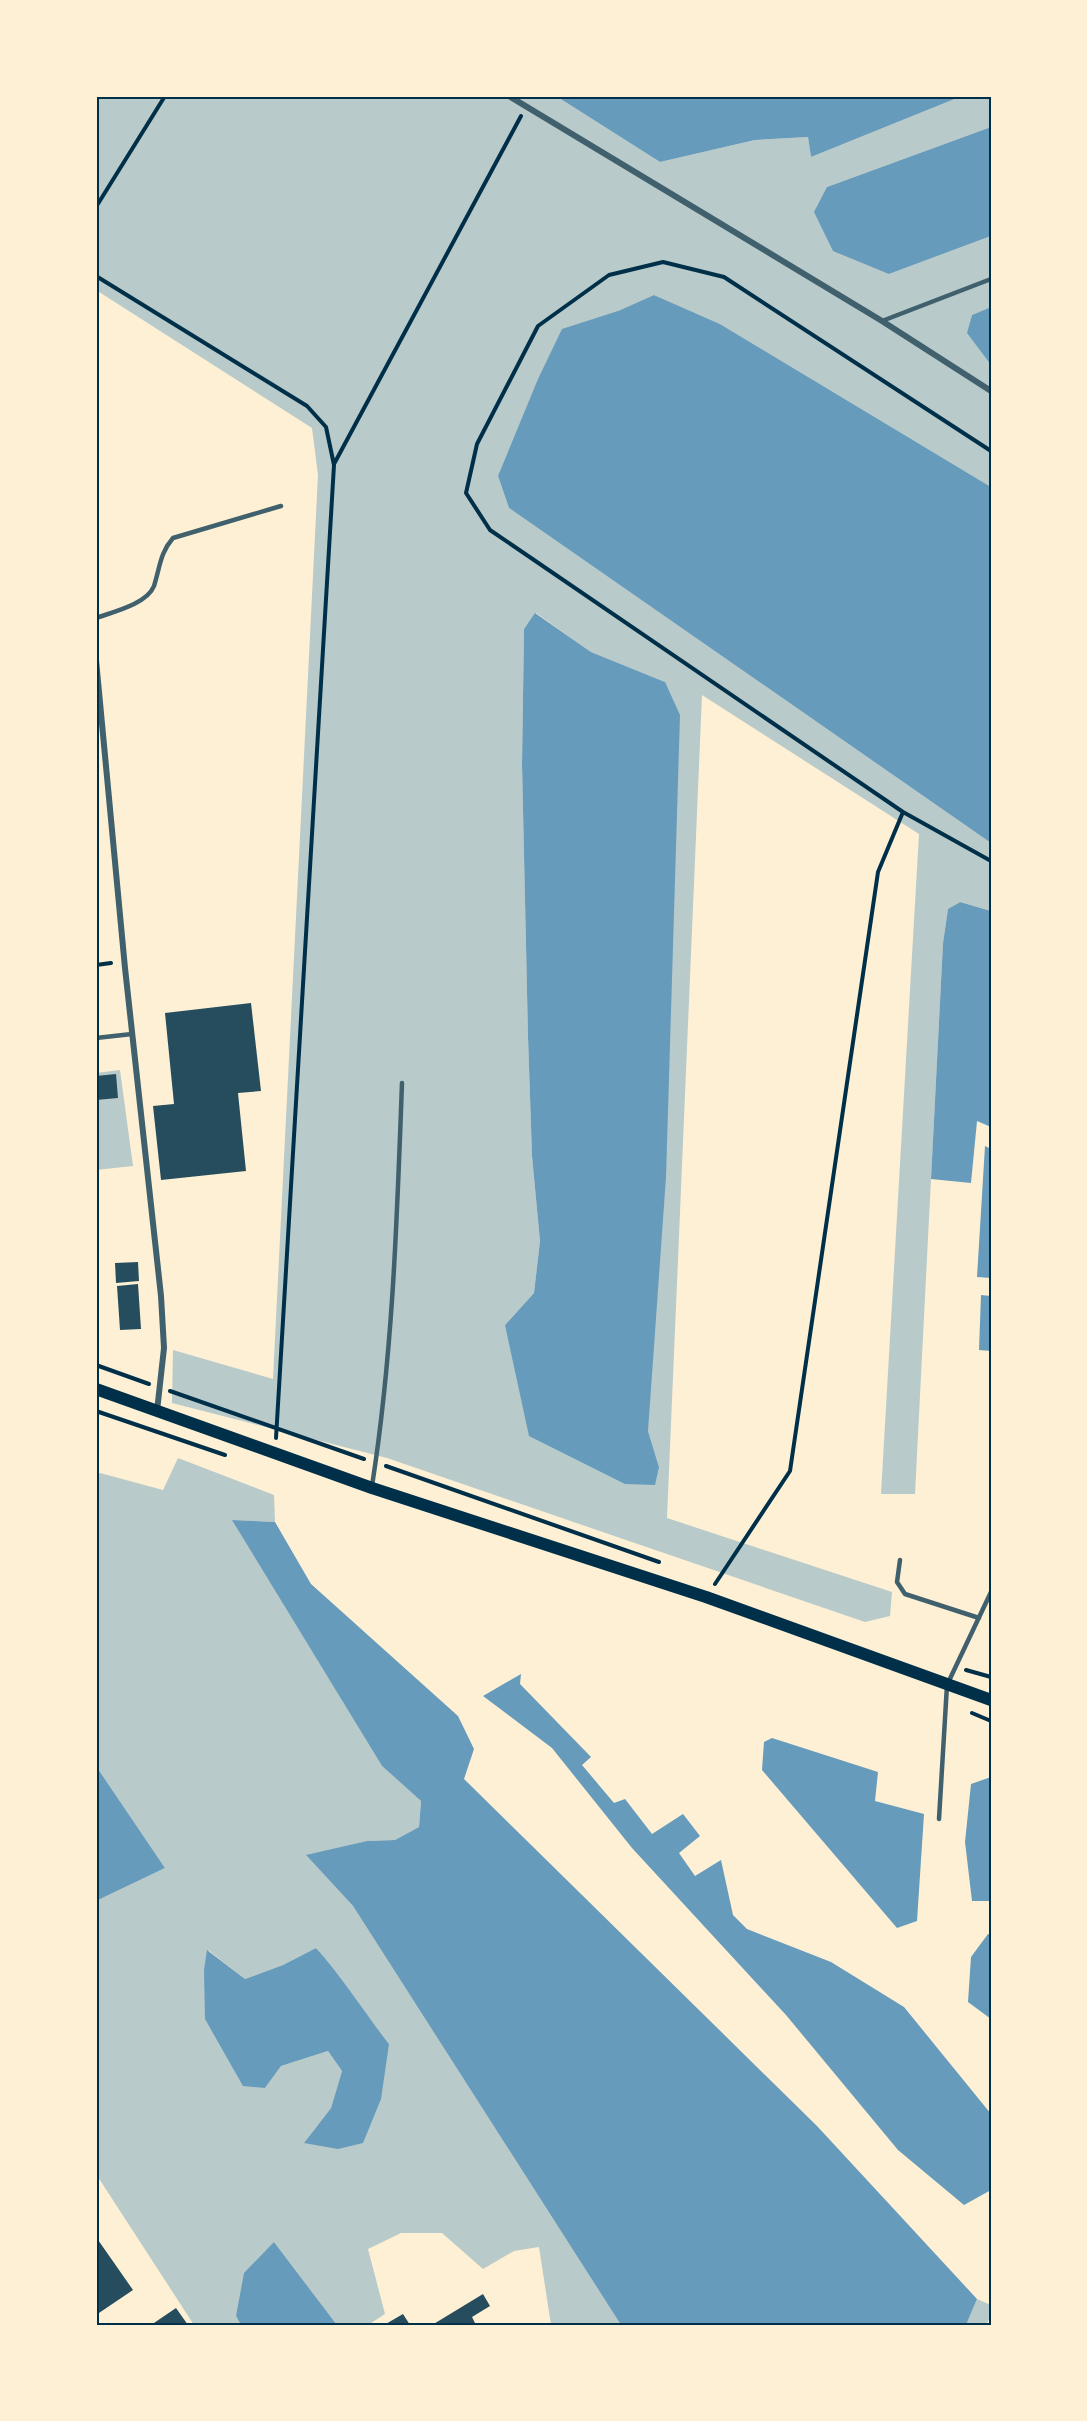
<svg xmlns="http://www.w3.org/2000/svg" width="1087" height="2421" font-family="Poppins,sans-serif">
<style>
.green{fill:#b9caca;fill-rule:evenodd}
.water{fill:#669bbc}
.building{fill:#264d5e}
.lines{fill:none;stroke-linecap:round;stroke-linejoin:round}
.path{stroke:#003049;stroke-width:4}
.service{stroke:#3f606c;stroke-width:4.5}
.minor{stroke:#3f606c;stroke-width:6}
.secondary{stroke:#003049;stroke-width:12}
.neatline{fill:none;stroke:#003049;stroke-width:2}
</style>
<rect width="100%" height="100%" fill="#fdf0d5"/>
<!-- green -->
<path class="green" d="M96,96H556L660,162L755,140L808,137L811,157L962,96H991V127L827,187L889,274L991,236V307L972,315L968,333L991,365V487L720,324L654,295L618,311L498,476L509,508L991,843V911L960,902L948,909L943,943L915,1494H881L919,834L702,695L667,1518L892,1592L890,1616L865,1622L387,1458L172,1403L173,1350L273,1379L318,475L312,428L96,290ZM536,613L591,652L665,682L648,1431L659,1467L505,1325L534,1293L540,1241L532,1156L528,1037L522,764L524,629Z
M120,1070L133,1166L96,1170V1073Z
M178,1458L274,1495L275,1522L233,1520L382,1766L421,1801L419,1827L395,1840L367,1841L307,1856L353,1906L621,2325H551L539,2247L514,2251L483,2269L442,2233H401L368,2249L385,2314L368,2325H337L274,2242L236,2316L241,2325H194L96,2174V1901L165,1868L96,1766V1476L100,1473L163,1490ZM316,1948L389,2044L304,2143L331,2108L342,2071L328,2051L281,2066L265,2088L208,1950L245,1979L283,1965Z
M977,2299L991,2305V2316L986,2325H966Z"/>
<!-- water -->
<path class="water" d="M556,96H962L811,157L808,137L755,140L660,162Z
M991,127V236L889,274L833,251L814,212L827,187Z
M654,295L720,324L991,487V843L509,508L498,476L538,379L562,329L618,311Z
M991,307V365L967,333L972,315Z
M535,613L591,652L665,682L680,715L666,1177L648,1431L659,1467L655,1485L625,1484L529,1436L505,1325L534,1293L540,1241L532,1156L528,1037L522,764L524,629Z
M960,902L991,911V1127L977,1121L971,1183L931,1179L943,943L948,909Z
M985,1146L991,1149V1278L977,1277Z
M981,1295L991,1296V1351L979,1350Z
M232,1520L275,1522L311,1584L458,1716L474,1749L464,1779L817,2126L977,2299L966,2325H621L353,1906L306,1855L367,1841L395,1840L419,1827L421,1801L382,1766Z
M521,1674L520,1684L591,1757L582,1765L614,1803L625,1799L652,1834L683,1814L700,1836L679,1853L695,1876L721,1860L733,1915L747,1929L831,1962L904,2007L991,2114V2190L964,2205L898,2150L786,2015L632,1848L552,1748L483,1696Z
M772,1738L878,1772L875,1801L924,1814L917,1921L897,1928L762,1770L764,1742Z
M96,1766L165,1868L96,1901Z
M991,1777V1901H972L965,1842L971,1784Z
M988,1934H991V2019L968,2002L971,1957Z
M316,1948C343,1978 364,2012 389,2044L381,2099L363,2143L338,2149L304,2143L331,2108L342,2071L328,2051L281,2066L265,2088L243,2086L205,2019L204,1970L207,1950L245,1979L283,1965Z
M274,2242L337,2325H241L236,2316L244,2273Z"/>
<!-- building -->
<path class="building" d="M251,1003L261,1091L238,1093L246,1171L161,1180L153,1106L174,1104L165,1013Z
M116,1074L118,1098L96,1100V1076Z
M138,1262L139,1281L116,1283L115,1263Z
M138,1284L141,1329L120,1330L117,1286Z
M96,2237L133,2290L96,2315Z
M483,2294L490,2306L472,2317L476,2325H432Z
M176,2308L188,2325H151Z
M403,2314L410,2325H384Z"/>
<g class="lines">
<!-- path -->
<path class="path" d="M96,207L165,96
M96,276L307,406L326,427L334,465L276,1438
M991,451L724,277L663,262L609,275L538,326L477,444L466,493L490,530L903,812L991,861
M334,464L521,116
M96,965L111,963
M96,1365L149,1384
M170,1391L364,1459
M96,1411L225,1455
M386,1466L659,1562
M715,1584L790,1471L878,872L903,812
M966,1670L991,1677
M972,1713L991,1721"/>
<!-- service -->
<path class="service" d="M882,321L991,279
M96,618C113,612 147,604 154,586C160,567 160,553 173,538L281,506
M96,1038L132,1034
M372,1486C393,1352 397,1218 402,1083
M900,1560L897,1582L905,1594L979,1618
M939,1819L947,1685L991,1592"/>
<!-- minor -->
<path class="minor" d="M509,96L882,321L991,391
M96,660L125,968L161,1296L164,1348L157,1411"/>
<!-- secondary -->
<path class="secondary" d="M96,1389L372,1488L706,1597L991,1700"/>
</g>
<!-- border -->
<rect width="1087" height="2421" fill="none" stroke="#fdf0d5" stroke-width="195"/>
<rect x="98" y="98" width="892" height="2226" class="neatline"/>
</svg>
